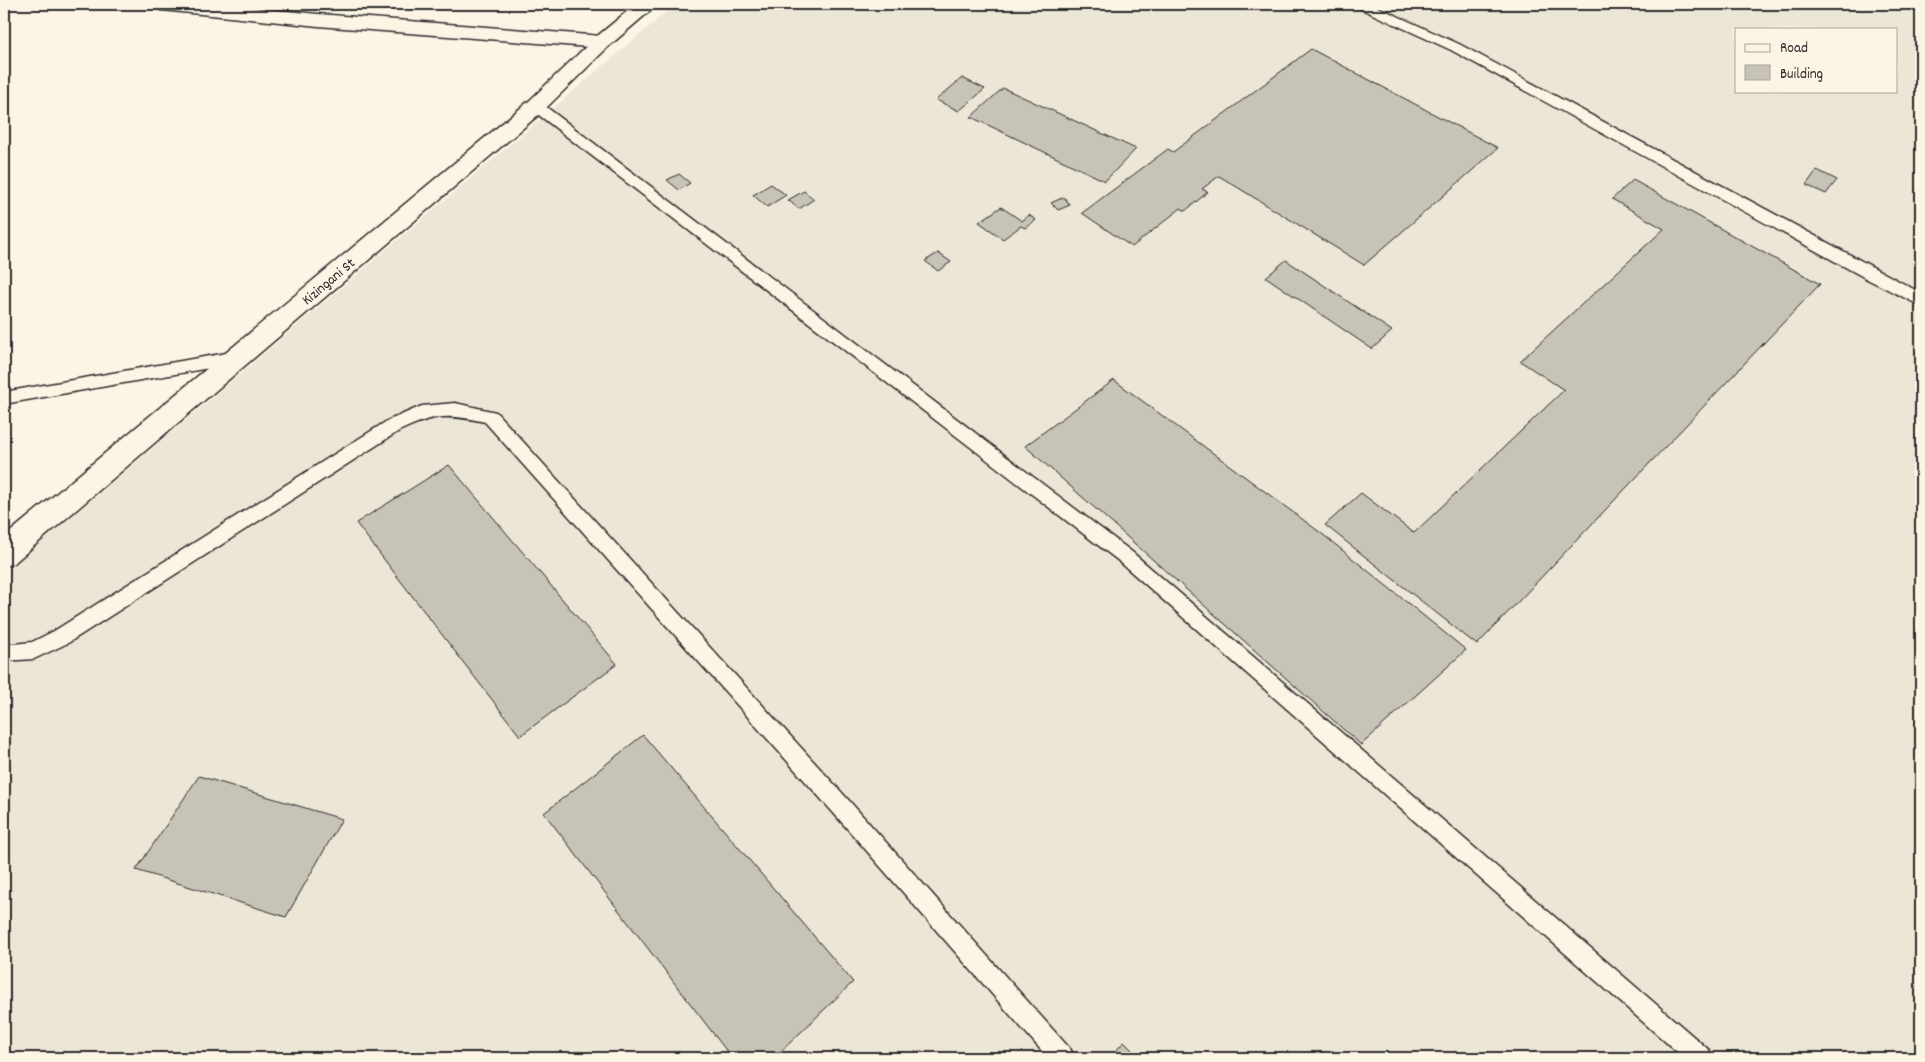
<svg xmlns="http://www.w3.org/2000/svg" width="1925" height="1062" font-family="Dekko,sans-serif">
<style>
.built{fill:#ece6d7;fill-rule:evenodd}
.building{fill:#c8c3b7;stroke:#2b2b2b}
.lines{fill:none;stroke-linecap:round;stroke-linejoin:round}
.service-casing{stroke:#2b2b2b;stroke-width:3}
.minor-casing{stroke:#2b2b2b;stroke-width:3}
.tertiary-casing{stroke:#2b2b2b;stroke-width:3}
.service{fill:#fcf5e5;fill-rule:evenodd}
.minor{fill:#fcf5e5;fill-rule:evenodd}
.tertiary{fill:#fcf5e5;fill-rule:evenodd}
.labels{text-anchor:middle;stroke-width:4;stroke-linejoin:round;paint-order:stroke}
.street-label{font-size:15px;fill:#2b2b2b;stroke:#fcf5e5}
</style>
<rect width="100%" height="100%" fill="#fcf5e5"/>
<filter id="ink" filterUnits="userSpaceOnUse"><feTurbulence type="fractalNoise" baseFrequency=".02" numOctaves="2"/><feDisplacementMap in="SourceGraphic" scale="10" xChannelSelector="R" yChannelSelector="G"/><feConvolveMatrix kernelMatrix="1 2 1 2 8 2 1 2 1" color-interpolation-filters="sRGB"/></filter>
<g filter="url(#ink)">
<!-- built -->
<path class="built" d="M676,4H1921V1058H4V574ZM1736,29H1896V91H1736Z"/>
<!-- building -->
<path class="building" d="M1311,49L1498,148L1364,265L1219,176L1202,189L1208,192L1185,211L1181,208L1132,247L1082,213L1168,149L1173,152Z
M962,78L985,89L959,111L936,100Z
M1003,88L1136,149L1105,181L971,117Z
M1817,170L1837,180L1826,194L1806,185Z
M679,174L690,183L679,190L667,180Z
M1633,180L1820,284L1477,645L1325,525L1361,493L1414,533L1564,390L1520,361L1664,229L1612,199Z
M771,184L786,195L767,207L753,195Z
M804,191L814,199L799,209L788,200Z
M1064,197L1070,205L1058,210L1051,203Z
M1001,207L1022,221L1029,215L1036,220L1025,228L1021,226L1003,239L979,222Z
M938,253L951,262L938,271L925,261Z
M1286,260L1392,331L1372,349L1266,277Z
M1114,380L1321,533L1466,650L1361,745L1025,446Z
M449,465L617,664L520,736L356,523Z
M643,735L853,982L774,1058H732L544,813Z
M199,776L342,819L286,917L136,870Z
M1921,1038V1058H1913Z
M1124,1042L1140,1058H1109Z"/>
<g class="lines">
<defs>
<path id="service" d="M1355,4H1371L1459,44L1921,293V306L1867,279L1451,50L1357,7Z
M536,102L541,103L1132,552L1709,1050L1712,1058H1684L1120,562L531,109L529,106L531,103Z
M238,351L244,353L246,357L244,361L238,363L4,404V392Z
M455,403L496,412L844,795L1071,1050L1074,1058H1048L830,809L485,422C447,414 435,414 399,431L68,643L34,659L4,661V645L32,642L54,631L387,421L422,406Z"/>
<path id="minor" d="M151,4H216L318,14L602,36L609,38L612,42L609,46L602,48L318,26L161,10L154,8Z"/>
<path id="tertiary" d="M636,4H658L609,46L543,111L14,563L4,566V537L529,101L595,38Z"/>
</defs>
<!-- service casing -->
<use href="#service" class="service-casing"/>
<!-- minor casing -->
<use href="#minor" class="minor-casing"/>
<!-- tertiary casing -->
<use href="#tertiary" class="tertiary-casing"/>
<!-- service -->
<use href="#service" class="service"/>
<!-- minor -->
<use href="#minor" class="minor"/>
<!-- tertiary -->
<use href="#tertiary" class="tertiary"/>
</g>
</g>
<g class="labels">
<!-- street labels -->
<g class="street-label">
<text transform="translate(328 281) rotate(-40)" y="5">Kizingani St</text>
</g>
</g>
<!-- margin -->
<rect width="1925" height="1062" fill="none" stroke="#fcf5e5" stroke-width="20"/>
<rect x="10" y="10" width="1905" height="1042" fill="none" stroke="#2b2b2b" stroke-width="2" filter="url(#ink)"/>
<!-- legend -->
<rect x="1735" y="28" width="162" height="65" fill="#fcf5e5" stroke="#a8a49b"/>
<rect x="1745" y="44" width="25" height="8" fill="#fcf5e5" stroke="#a8a49b"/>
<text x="1780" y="52" font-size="15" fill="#2b2b2b">Road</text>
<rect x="1745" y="65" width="25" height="15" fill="#c8c3b7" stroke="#a8a49b"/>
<text x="1780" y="78" font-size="15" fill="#2b2b2b">Building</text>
</svg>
